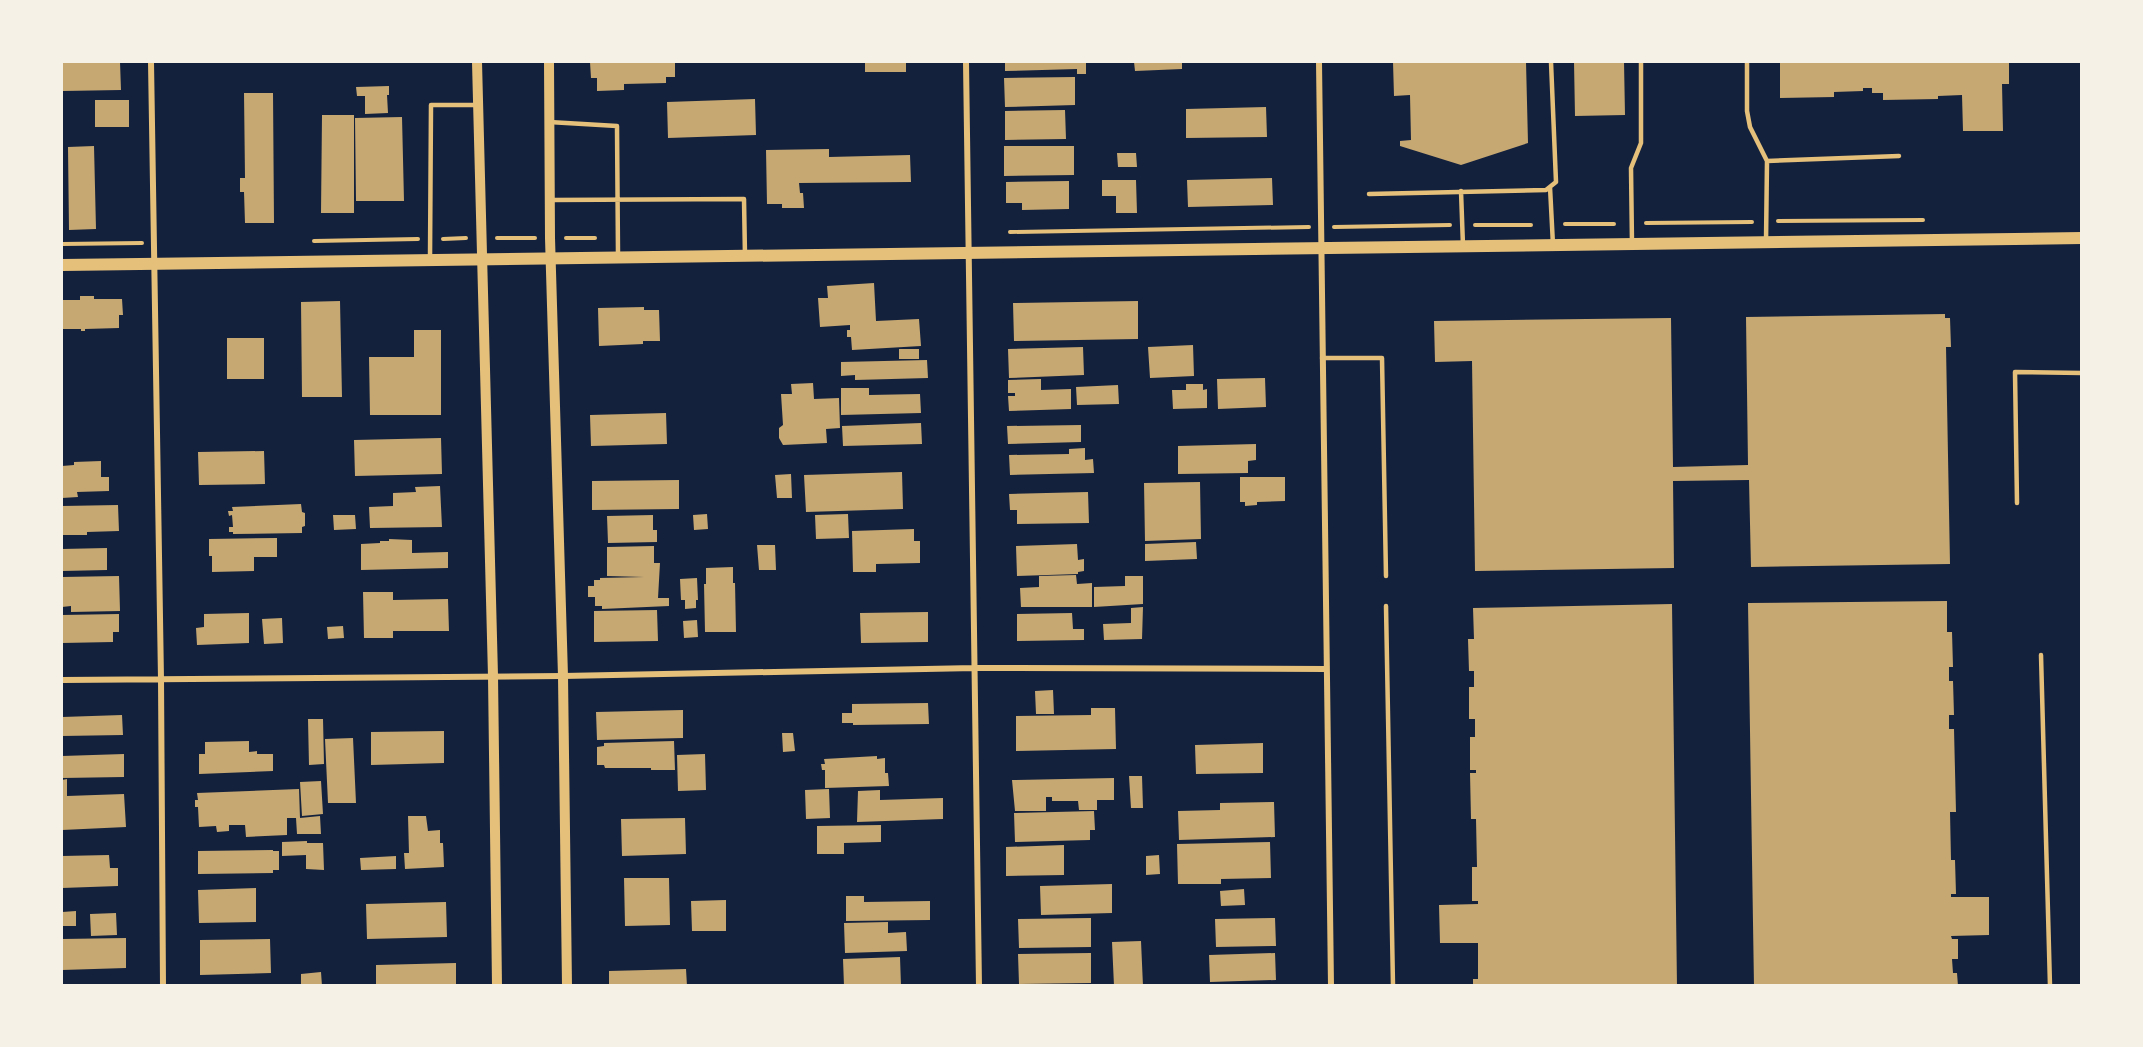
<svg xmlns="http://www.w3.org/2000/svg" width="2143" height="1047" font-family="'Nunito Sans',sans-serif">
<style>
.building{fill:#c6a872}
.lines{fill:none;stroke-linecap:round;stroke-linejoin:round}
.path{stroke:#e5c07b;stroke-width:4}
.service{stroke:#e5c07b;stroke-width:4.5}
.minor{stroke:#e5c07b;stroke-width:6}
.tertiary{stroke:#e5c07b;stroke-width:10}
.secondary{stroke:#e5c07b;stroke-width:12}
</style>
<rect width="100%" height="100%" fill="#14213d"/>
<!-- building -->
<path class="building" d="M62,62H120L121,90L63,91Z
M590,62H675V77H666V83L624,84V90L597,91V78H591Z
M865,62H906V72H865Z
M1005,62H1077V63H1086V74H1077V69L1005,71Z
M1134,62H1182V69L1135,71Z
M1393,62H1526L1528,143L1461,165L1400,146V141L1411,140L1410,95L1394,96Z
M1574,62H1624L1625,115L1575,116Z
M1780,62H2009V84H2002L2003,131H1963L1962,95L1938,96V99L1883,100V93H1872V88H1863V91L1834,92V97L1780,98Z
M1075,77V105L1005,107L1004,78Z
M389,86V95H387L388,113L365,114V96H357L356,87Z
M244,93H273L274,223H245L244,192H240V178H245Z
M755,99L756,135L668,138L667,102Z
M95,100H129V127H95Z
M1266,107L1267,137L1186,138V109Z
M1065,110L1066,139L1005,140V111Z
M322,115H354V213H321Z
M402,117L404,201H356L355,118Z
M94,146L96,229L69,230L68,147Z
M1004,146H1074V175L1004,176Z
M829,149V157L910,155L911,182L799,183L800,193H803L804,208H782V204H767L766,150Z
M1117,153H1136L1137,167H1118Z
M1272,178L1273,205L1188,207L1187,180Z
M1102,180H1136L1137,213H1116V196H1102Z
M1069,181V209L1022,210V203H1006V182Z
M874,283L876,321L919,319L921,346L852,350L851,337H847V330H850V325L820,327L818,298H828L827,286Z
M80,296H94V299H122L123,315H119V328L85,329V331H81V329H62V300H80Z
M340,301L342,397H302L301,302Z
M1138,301V339L1014,341L1013,303Z
M644,307V310H659L660,341H643V344L599,346L598,308Z
M1945,314V318H1950L1951,347H1946L1950,564L1751,567L1749,480L1673,481L1674,568L1475,571L1472,361L1435,362L1434,321L1671,318L1673,467L1748,465L1746,317Z
M414,330H441V415H370L369,357H414Z
M227,338H264V379H227Z
M1193,345L1194,376L1150,378L1148,347Z
M1083,347L1084,375L1009,378L1008,349Z
M899,349H919V359H899Z
M927,360L928,378L855,380V375L841,376V362Z
M1265,378L1266,407L1218,409L1217,379Z
M1041,379V390L1071,389V409L1009,411L1008,396H1015V393H1008V380Z
M813,383L814,399L839,398L840,428L826,429L827,443L783,445L779,438V428L783,425L781,394H792L791,384Z
M1186,384H1203V390L1207,389V408L1173,409L1172,390H1186Z
M1118,385L1119,404L1077,405L1076,387Z
M841,388H869V395L920,394L921,413L841,415Z
M666,413L667,444L591,446L590,415Z
M921,423L922,444L843,446L842,426Z
M1081,425V442L1008,444L1007,426Z
M441,438L442,474L355,476L354,440Z
M1256,444V460L1248,461V473L1178,474V446Z
M1085,448V460L1093,459L1094,473L1010,475L1009,455L1069,454V449Z
M264,451L265,484L199,485L198,452Z
M101,461V477H109V491L77,492L78,497L62,498V466L74,465V462Z
M902,472L903,509L806,512L804,475Z
M791,474L792,498H777L775,475Z
M1240,477H1285V501L1257,502V505L1245,506V502H1240Z
M679,480V509L592,510V481Z
M1200,482L1201,539L1145,541L1144,483Z
M440,486L442,527L370,528L369,507L393,506V493L416,492L415,487Z
M1088,492L1089,523L1017,524V510H1010L1009,494Z
M301,504L302,512L305,513V526L302,527V533L233,534V532H229V527H233L232,515L229,516L228,511H233L232,507Z
M118,505L119,531L87,532V535H62V506Z
M707,514L708,529L694,530L693,515Z
M848,514L849,538L816,539L815,515Z
M333,515H355L356,529L334,530Z
M653,515V530H657V542L608,543L607,516Z
M914,529V541H920V563L876,564V572H853L852,531Z
M277,538V557H254V571L212,572V556H209V539Z
M389,539L412,540V553L448,552V568L361,570V544L380,543V541H389Z
M1196,542L1197,559L1145,561V544Z
M1077,544L1078,560L1084,559V571L1078,572V574L1017,576L1016,546Z
M757,545H775L776,570H759Z
M654,546V563H660L658,598H669V606L602,609V606H595V597H588V586H594V580H600V578L644,577L607,576V547Z
M107,548V570L62,571V549Z
M733,567V583H735L736,632H705L704,584H706V568Z
M1076,575L1077,584L1092,583V607H1021L1020,588L1039,587V576Z
M119,576L120,611L71,612V606L62,607V577Z
M1125,576H1143V604L1094,607V587L1125,586Z
M697,578L698,600H696V608L685,609V600H681L680,579Z
M363,592H393V600L448,599L449,631H393V638H364Z
M1947,601V632H1952L1953,667H1949V681H1953L1954,715H1949V729H1954L1956,812H1950L1951,860H1955L1956,894H1951V897H1989V935L1951,936L1952,939H1958V959H1952L1953,973H1957L1958,986H1754L1748,603Z
M1672,604L1677,986H1473V979H1478V943H1440L1439,905L1478,904V901H1472V867H1477L1476,819H1471L1470,773H1476V770H1470V737H1475V719H1469V687H1474V671H1469L1468,639H1474L1473,608Z
M1143,607L1142,639L1104,640L1103,624L1131,623V608Z
M657,610L658,641L594,642V611Z
M928,612V642L861,643L860,613Z
M249,613V643L197,645L196,628L204,627V614Z
M1072,613L1073,629H1084V640L1017,641V614Z
M119,614V632H113V642L62,643V615Z
M282,618L283,643L264,644L262,619Z
M697,620L698,637L684,638L683,621Z
M343,626L344,638L328,639L327,627Z
M1053,690L1054,714H1036L1035,691Z
M928,703L929,724L853,725V723H842V713H852V704Z
M1091,708H1115L1116,749L1016,751V716L1091,715Z
M683,710V738L597,740L596,712Z
M122,715L123,735L62,736V717Z
M308,719H323L324,764L309,765Z
M444,731V763L371,765V732Z
M782,733H793L795,751L783,752Z
M353,738L356,803H328L325,739Z
M249,741V752L257,751V754H273V771L199,774V754H205V742Z
M674,741L675,770H651V768H605L604,765H597V747L604,746V743Z
M1263,743V773L1196,774L1195,745Z
M124,754V777L62,778V756Z
M705,754L706,790L678,791L677,755Z
M877,756V759L885,758V773H888L889,786L825,788V770H822L821,764H825L824,759Z
M1129,776H1142L1143,808H1131Z
M1114,778V800H1097V810H1079L1078,801H1052V797H1046V811H1015L1012,780Z
M67,779V796L124,794L126,827L62,830V780Z
M321,781L323,814L302,816L300,782Z
M299,789L300,818L320,816L321,834H297L296,818H287V835L246,837L245,825H229V831L217,832L216,826L199,827L198,807H195V800H198L197,793Z
M829,789L830,818L806,819L805,790Z
M880,790V800L943,798V819L857,822L858,791Z
M1274,802L1275,837L1179,840L1178,811L1220,810V803Z
M1094,811L1095,830H1090V840L1015,842L1014,813Z
M408,816H426L428,831L440,830V843H443L444,867L405,869L404,853H409Z
M685,818L686,854L622,856L621,819Z
M881,825V842L844,843V854H817V826Z
M307,841V843H323L324,870L306,869V855L282,856V842Z
M1270,842L1271,878L1221,879V884H1178L1177,844Z
M1064,845V875L1006,876V847Z
M273,850V851H279V870H273V873L198,874V851Z
M109,855L110,868H118V886L62,888V856Z
M1159,855L1160,874L1146,875V856Z
M396,856V869L361,870L360,858Z
M624,878H669L670,925L625,926Z
M1112,884V913L1041,915L1040,886Z
M256,888V922L199,923L198,890Z
M1244,889L1245,905L1221,906L1220,891Z
M846,896H864V902L930,901V920L846,921Z
M726,900V931H692L691,901Z
M446,902L447,937L367,939L366,904Z
M76,911V926H62V912Z
M116,913L117,935L91,936L90,914Z
M1091,918V947L1019,948L1018,919Z
M1275,918L1276,946L1216,947L1215,919Z
M888,922V933L906,932L907,951L845,953L844,923Z
M126,938V968L62,970V939Z
M270,939L271,973L200,975V940Z
M1141,941L1143,986H1114L1112,942Z
M1091,953V983L1019,984L1018,954Z
M1275,953L1276,980L1210,982L1209,955Z
M900,957L901,986H844L843,959Z
M456,963V986H376V965Z
M686,969L687,986H609V971Z
M321,972L322,986H301V974Z"/>
<g class="lines">
<!-- path -->
<path class="path" d="M1778,221L1923,220
M1646,223L1752,222
M1565,224H1614
M1475,225H1531
M1334,227L1450,225
M1010,232L1309,227
M497,238H535
M566,238H595
M443,239L466,238
M314,241L418,239
M62,244L142,243"/>
<!-- service -->
<path class="service" d="M1747,62V111L1750,127L1767,161L1766,242
M549,122L617,126L618,255
M1767,161L1899,156
M1550,187L1553,245
M1461,191L1463,246
M1369,194L1546,190L1556,182L1551,62
M551,200L744,199L745,256
M1632,244L1631,168L1641,143V62
M430,260L431,105H477
M1322,358H1382L1386,576
M2017,503L2015,372L2082,373
M1386,606L1393,986
M2041,655L2050,986"/>
<!-- minor -->
<path class="minor" d="M151,62L161,679L163,986
M966,62L979,986
M1319,62L1331,986
M62,680L563,676L975,668L1326,669"/>
<!-- tertiary -->
<path class="tertiary" d="M477,62L493,676L497,986
M549,62L550,238L563,676L567,986"/>
<!-- secondary -->
<path class="secondary" d="M62,265L2082,238"/>
</g>
<!-- border -->
<rect width="2143" height="1047" fill="none" stroke="#f6f1e7" stroke-width="126"/>
</svg>
